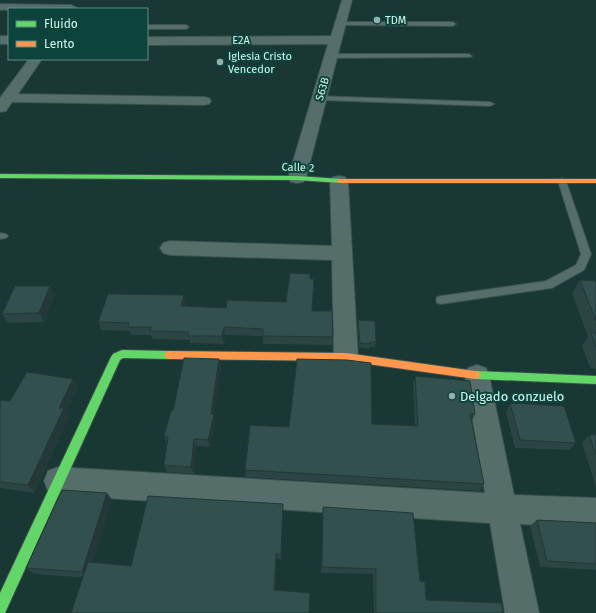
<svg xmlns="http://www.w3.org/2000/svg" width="596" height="613" font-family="'Fira Sans',sans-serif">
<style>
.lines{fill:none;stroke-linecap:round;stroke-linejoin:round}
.lane-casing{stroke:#3a514d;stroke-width:2}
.street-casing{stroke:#3a514d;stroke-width:2}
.fast-casing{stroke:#3a514d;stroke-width:2}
.slow-casing{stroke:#3a514d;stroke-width:2}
.lane{fill:#556e6a;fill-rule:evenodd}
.street{fill:#556e6a;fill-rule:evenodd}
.fast{fill:#63d668;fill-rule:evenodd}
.slow{fill:#ff974d;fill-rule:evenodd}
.wall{fill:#2b4543}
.shaded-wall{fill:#233837}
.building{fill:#32504e;stroke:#233837}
.poi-dot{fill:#93b2ac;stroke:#0c443b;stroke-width:1.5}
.labels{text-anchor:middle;stroke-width:4;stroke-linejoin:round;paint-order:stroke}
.far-poi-label{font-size:11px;fill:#d4f5ed;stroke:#0c443b;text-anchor:start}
.far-street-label{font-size:11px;fill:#d4f5ed;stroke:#0c443b}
.poi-label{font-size:13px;fill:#d4f5ed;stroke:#0c443b;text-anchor:start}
</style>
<rect width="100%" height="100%" fill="#193733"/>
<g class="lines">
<defs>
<path id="lane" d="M340,22H453L456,24L453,26L338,25V23Z
M147,25H186L189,27L186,29H147Z
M469,54L472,56L471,57L331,58L328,56L331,54Z
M316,96L490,102L494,104L490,106L319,100H316Z
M562,178L566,181L591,254L584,270L552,288L441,304L437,303L436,300L437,297L441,296L546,281L576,265L581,254L558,181Z
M0,233L6,234L8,236L6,238L0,239Z"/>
<path id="street" d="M342,0H352L306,178L303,182L297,183L291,182L288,178L328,44L147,45V37L331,36Z
M0,4L71,5L77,8L0,10Z
M0,36H9V44H0Z
M29,59H42L18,94L204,97L209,98L211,101L209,104L204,105L12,102L6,111L0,112V98Z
M339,176L345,177L348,181L358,357L354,364L346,367L338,364L334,357L332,260L170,255L163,253L160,248L163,243L170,241L332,246L330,181L333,177Z
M477,365L486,368L489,375L514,495L596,498V528L520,524L539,613H505L490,523L58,495L48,491L44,481L48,471L58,467L485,493L465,375L468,368Z"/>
<path id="fast" d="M0,174L297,176L341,179L345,181L341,183L297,180L0,178Z
M122,350L169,351L172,352L174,355L172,358L169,359L123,358L120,360L5,613H0V593L111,357L113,354Z
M475,371L596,376V384L475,379L471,378L470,375L471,372Z"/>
<path id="slow" d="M338,179H596V183H341L337,181Z
M169,351L346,353L475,371L479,372L480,375L479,378L475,379L346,361L169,359L166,358L164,355L166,352Z"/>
</defs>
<!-- lane casing -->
<use href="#lane" class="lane-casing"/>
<!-- street casing -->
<use href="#street" class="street-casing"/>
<!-- fast casing -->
<use href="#fast" class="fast-casing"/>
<!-- slow casing -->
<use href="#slow" class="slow-casing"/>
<!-- lane -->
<use href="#lane" class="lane"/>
<!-- street -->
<use href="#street" class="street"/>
<!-- fast -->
<use href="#fast" class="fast"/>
<!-- slow -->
<use href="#slow" class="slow"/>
</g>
<!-- wall -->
<path class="wall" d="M310,279L314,287L312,311L333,337L332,345L263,344V336L225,335L224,344L190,343V340L153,339L151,335H131L130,331L101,330L98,322L184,295L186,303L185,306L226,308L286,302Z
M580,280L596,281V369L590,368L582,346L588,337L572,293Z
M50,286L55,295L44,322L8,323L2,314Z
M358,320L376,342L375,347H369V349L359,347L358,325Z
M219,359L221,367L214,415L216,422L210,447L196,446L194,474L167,472L164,465L167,444L164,436Z
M415,376L475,414L472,421L484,484L480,491L246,477L245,470L289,427L372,424L415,426L413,385Z
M73,379L78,387L66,412L69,416L35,493L0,488V402L10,401Z
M510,403L576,443L569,450L515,448L506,412Z
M589,435H596V487L582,443Z
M112,500L93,562L131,566L283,511L281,559H277L275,591L34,574L26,568Z
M323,507L420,581L426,600L503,613H374L373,574L321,573Z
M537,520L596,523V570L540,567L530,526Z"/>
<!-- shaded-wall -->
<path class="shaded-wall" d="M50,286L55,295L44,322L39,313Z
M184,295L186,303L183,314L181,306Z
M224,327L225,335L224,344L222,336Z
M219,359L221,367L214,415L216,422L210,447L208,440Z
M73,379L78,387L66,412L69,416L35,493L28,485L59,408Z
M194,439L196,446L194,474L191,467Z
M107,493L112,500L89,578L82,572Z
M283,504V511L281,559V554Z
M276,554L277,559L275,596L274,590Z"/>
<!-- building -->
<path class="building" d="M290,273L310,274V279H314L312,311H332L333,337L263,336V329L224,327L222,336H188L189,332L150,331L151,327H128L129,323L98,322L108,294L184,295L181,306L226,308L227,300L286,302Z
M580,280L596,281V321Z
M15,286H50L39,313L2,314Z
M358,320L375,321L376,342H370V344L360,343Z
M591,333H596V347Z
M184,358L219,359L211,414L214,415L208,440L194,439L191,467L164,465L168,437L164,436L171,411H173Z
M297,359L347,360L371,363L372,424L418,426L415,376L470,381L475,414H470L484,484L245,470L250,425L289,427Z
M27,372L73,379L59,408H64L28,485L0,482V402L1,400L10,401Z
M510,403L564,406L576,443L520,440Z
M589,435H596V455Z
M62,490L107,493L82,572L26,568Z
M148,496L283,504L281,554H276L274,590L310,593L309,613H71L88,562L131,566Z
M323,507L413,513L420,581L425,582L426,600L501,603L503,613H376V569L322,567Z
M537,520L596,523V564L547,561Z"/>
<!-- markers -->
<g class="poi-dot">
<circle cx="377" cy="20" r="4"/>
<circle cx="220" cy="62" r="4"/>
<circle cx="452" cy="396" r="4"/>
</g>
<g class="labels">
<!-- far-poi labels -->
<g class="far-poi-label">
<text x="385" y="24">TDM</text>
<text x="228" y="60">Iglesia Cristo<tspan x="228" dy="13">Vencedor</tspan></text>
</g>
<!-- far-street labels -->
<g class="far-street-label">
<text x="241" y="44">E2A</text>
<text transform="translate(322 89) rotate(-74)" y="4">S63B</text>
<text transform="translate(298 167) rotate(2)" y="4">Calle 2</text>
</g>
<!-- poi labels -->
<g class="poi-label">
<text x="460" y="401">Delgado conzuelo</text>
</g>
</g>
<!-- legend -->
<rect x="8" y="8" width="140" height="52" fill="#0c443b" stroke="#5c8b82"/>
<rect x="16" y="21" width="20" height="6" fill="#63d668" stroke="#5c8b82"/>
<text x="44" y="28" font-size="12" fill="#d4f5ed">Fluido</text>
<rect x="16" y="41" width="20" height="6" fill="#ff974d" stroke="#5c8b82"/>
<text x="44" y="48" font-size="12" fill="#d4f5ed">Lento</text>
</svg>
